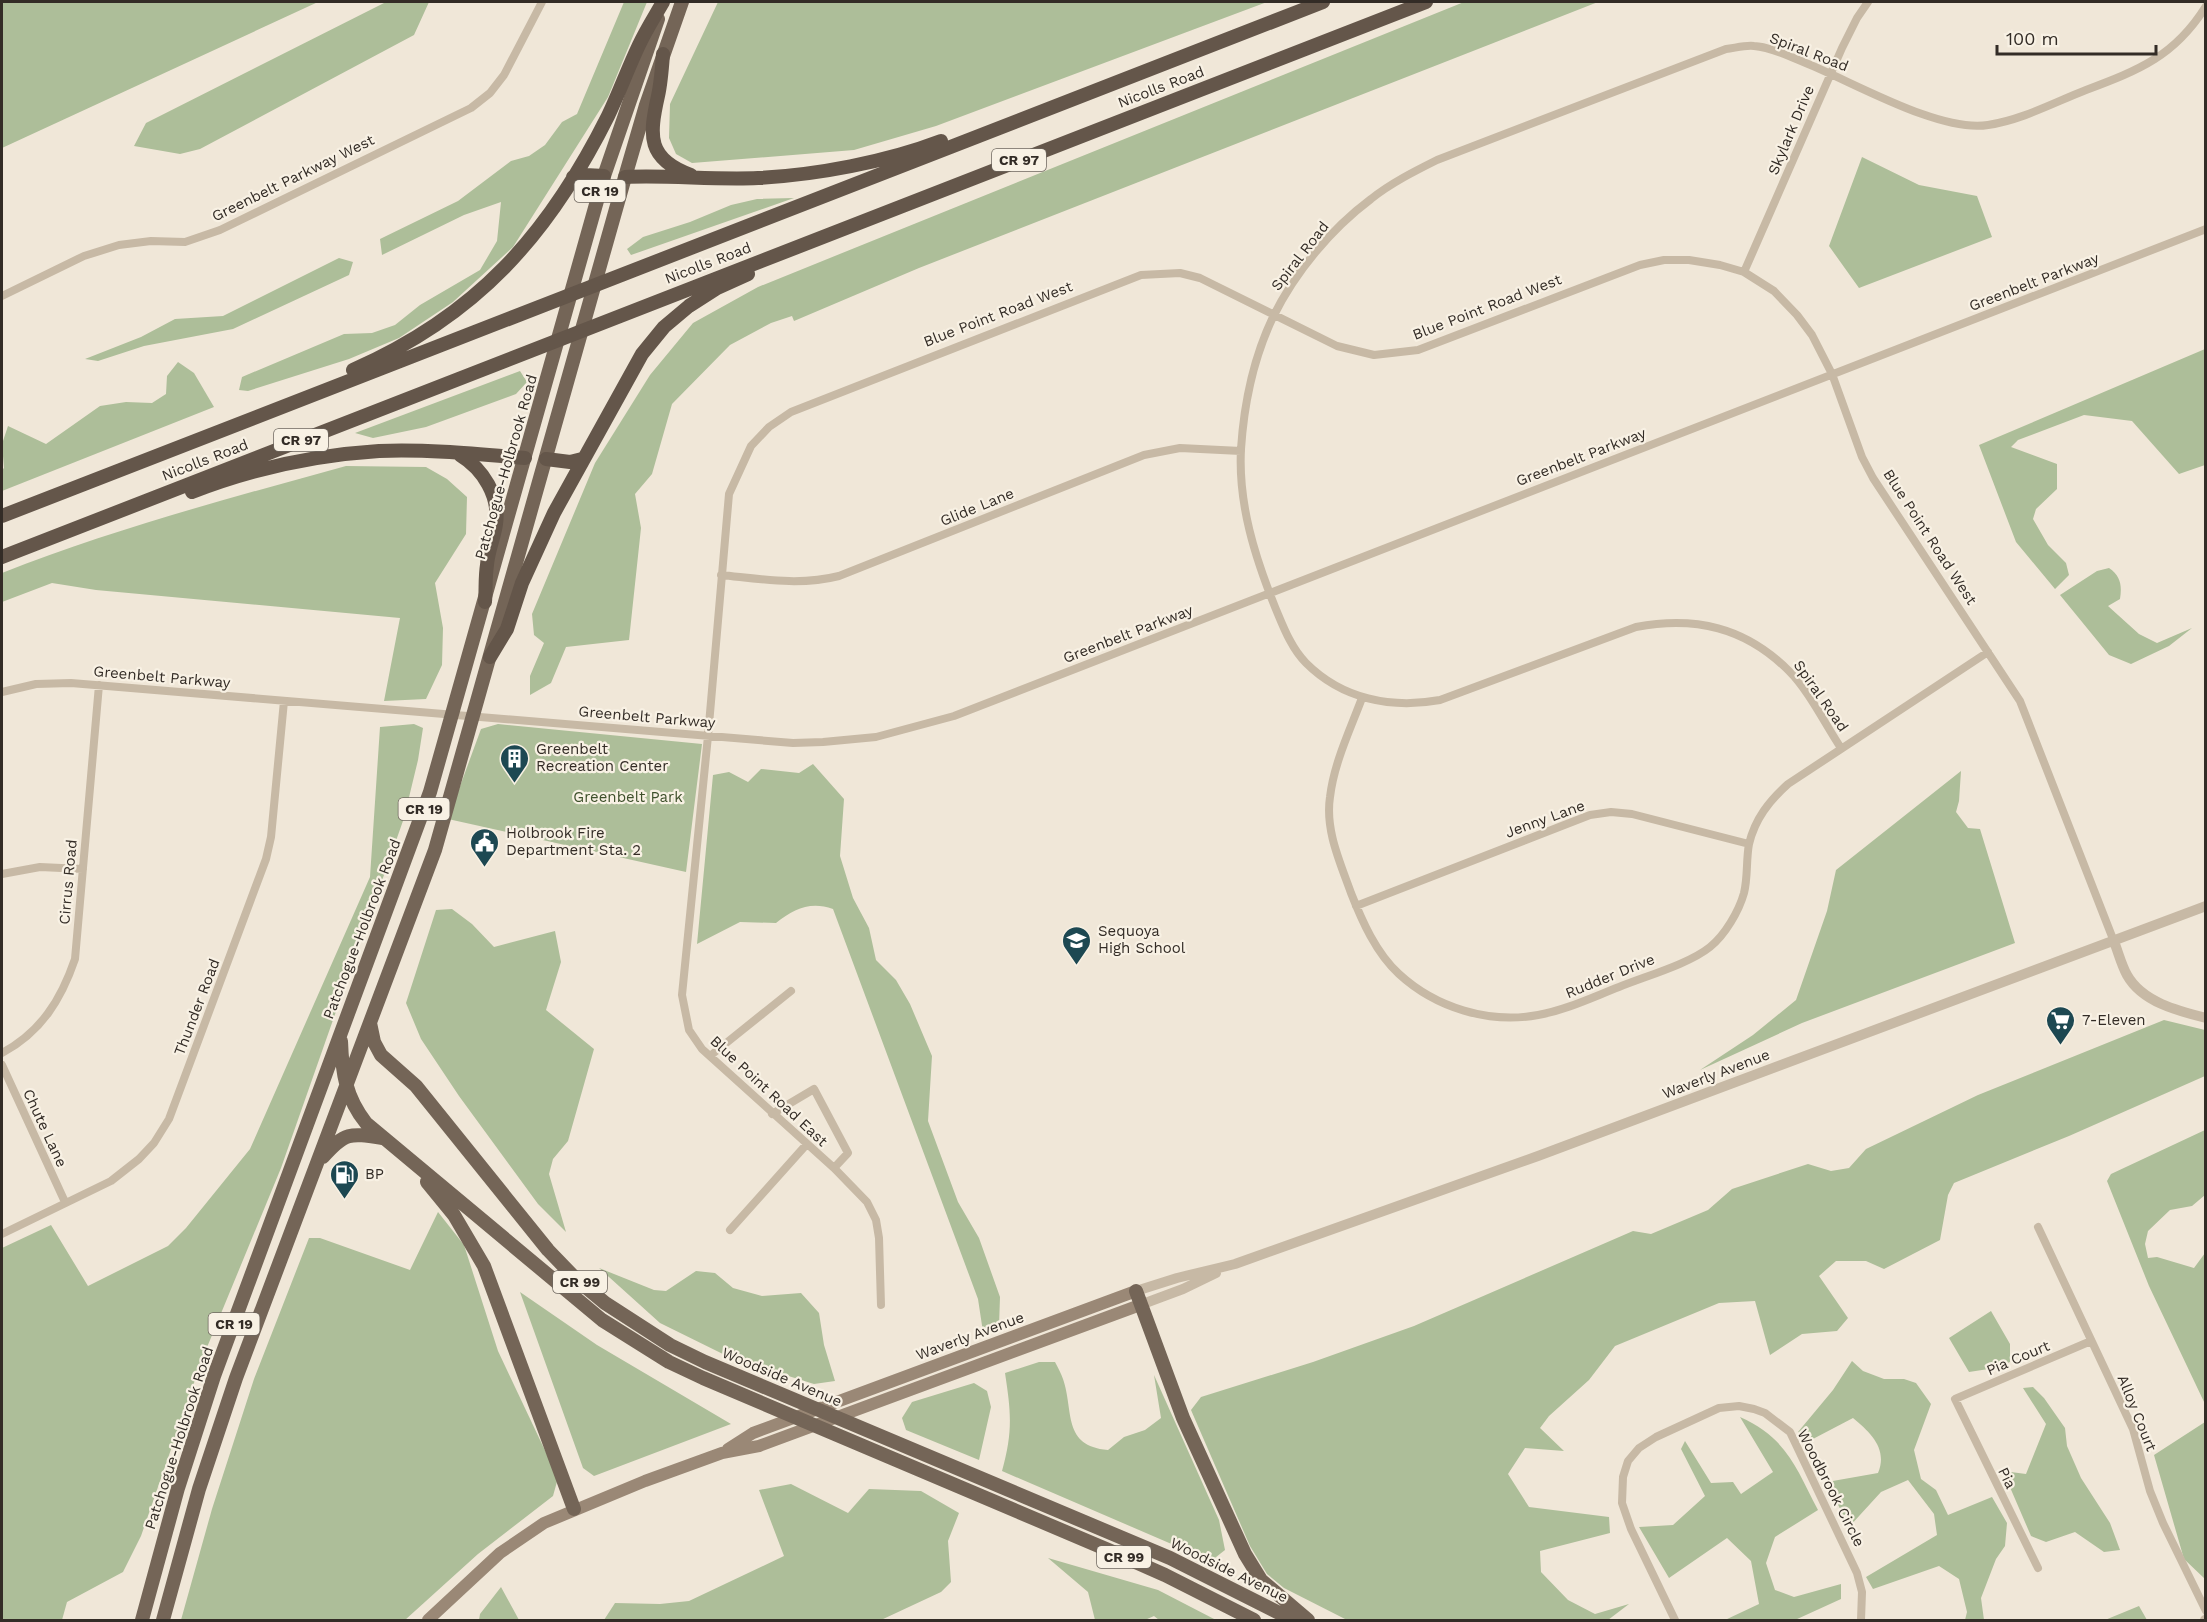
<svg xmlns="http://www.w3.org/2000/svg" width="2207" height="1622" font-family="'Work Sans',sans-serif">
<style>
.green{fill:#adbe99}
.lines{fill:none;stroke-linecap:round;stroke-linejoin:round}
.minor{stroke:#c7b9a5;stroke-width:8}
.tertiary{stroke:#c7b9a5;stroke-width:10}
.secondary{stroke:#9a8876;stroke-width:12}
.primary{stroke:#746557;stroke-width:14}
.trunk{stroke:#64564a;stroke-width:14}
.labels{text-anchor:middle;stroke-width:4.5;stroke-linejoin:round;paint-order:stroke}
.shield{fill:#f8f1e4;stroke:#6e675f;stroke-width:1.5}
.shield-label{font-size:14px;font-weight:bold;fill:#332c26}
.street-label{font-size:15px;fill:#332c26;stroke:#f8f1e4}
.poi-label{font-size:15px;fill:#332c26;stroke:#f8f1e4;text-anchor:start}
.park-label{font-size:15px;fill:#3e502b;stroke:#f8f1e4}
</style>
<rect width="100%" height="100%" fill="#f0e7d8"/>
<!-- green -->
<path class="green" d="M2,2H318L2,148Z
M386,2H429L414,35L200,149L180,154L134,146L146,123Z
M624,2H647L608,97L513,247L453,302L399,338L349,359L248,391L239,390L242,377L344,334L372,333L395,325L420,305L480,270L497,241L501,202L464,215L382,255L380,239L458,201L511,161L529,156L545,145L562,122L577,114Z
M718,2H1267L936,126L854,150L692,163L676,154L669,138L670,104Z
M1464,2H1598L919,268L794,321L792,316L771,323L730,345L672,404L652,474L635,494L641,528L629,640L566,647L551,683L530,695V676L544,643L534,635L532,614L595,463L650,375L693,323L758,287Z
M1862,157L1919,185L1977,196L1992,237L1859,288L1829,246Z
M794,198L631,255L627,249L643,237L690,222L731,205L757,199Z
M339,258L353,262L349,275L233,329L144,346L98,361L85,359L141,337L175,319L223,316Z
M2205,349V465L2179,474L2132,421L2084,415L2018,440L2011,447L2057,464V489L2036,509L2033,519L2048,545L2066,563L2069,575L2055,589L2016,542L1979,445Z
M178,362L194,373L214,407L2,491V470L4,468L2,444L8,426L46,444L100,406L126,402L152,403L166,394L167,376Z
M520,371L527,382L516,394L426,427L373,438L355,433Z
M346,466L426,467L447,479L467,497L466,534L435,583L443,628L442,665L426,699L384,701L400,618L96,590L52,583L2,602V573C113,529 230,498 346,466Z
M2109,568C2121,576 2122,586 2120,599L2108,606L2139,634L2157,643L2192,628L2169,646L2131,664L2109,655L2060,595L2097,571Z
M414,724L423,728L418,760L404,818L281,1168L203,1357L141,1536L123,1572L67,1602L62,1620H2V1248L51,1225L88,1286L168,1246L186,1228L250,1149L370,877L380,727Z
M498,724L702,744L686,872L448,819L481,729Z
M813,764L844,799L840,856L853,898L869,928L876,960L896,980L910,1004L932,1056L928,1121L958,1202L979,1238L1000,1297L999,1326L983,1332L978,1299L833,909C810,901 794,909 776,923L740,922L697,944L713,775L729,772L748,782L761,769L799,773Z
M1961,771L1959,801L1956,812L1968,828L1980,829L2015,943L1802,1023L1700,1070L1753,1035L1796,1000L1827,911L1836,870Z
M452,909L472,924L494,947L555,931L561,962L546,1010L594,1049L568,1141L553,1159L549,1174L566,1232L538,1204L459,1096L421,1039L406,1003L436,910Z
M2164,1020L2205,1030V1076L2069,1136L1954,1183L1948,1195L1940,1240L1884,1269L1866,1261H1836L1819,1276L1848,1318L1837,1331L1802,1334L1770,1355L1755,1301L1719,1303L1615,1346L1589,1380L1549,1416L1540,1428L1564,1451L1525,1448L1508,1474L1529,1507L1609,1517L1610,1533L1540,1551L1541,1572L1568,1600L1595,1614L1629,1604L1608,1620H1347L1284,1588L1267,1574L1250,1546L1191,1410L1201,1397L1313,1362L1414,1326L1633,1231L1651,1234L1708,1210L1732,1189L1808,1164L1831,1171L1849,1168L1866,1149L1978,1095Z
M2205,1130V1195L2192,1206L2170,1210L2148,1231L2145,1244L2148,1258L2157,1257L2194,1268L2205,1253V1404L2149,1286L2107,1181L2111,1174Z
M438,1212L464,1245L498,1351L558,1478L553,1496L478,1554L405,1620H181L212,1509L254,1379L309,1238H320L410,1270Z
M599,1268L654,1290L666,1291L696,1271L715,1273L733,1288L762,1296L801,1293L819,1313L824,1345L835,1381L814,1384L731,1358L660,1323Z
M520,1292L597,1345L731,1424L594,1476L583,1468Z
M1991,1311L2010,1344V1362L1995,1368L1969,1372L1949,1338Z
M1852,1361L1863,1371L1884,1379H1904L1916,1383L1931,1404L1914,1450L1921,1479L1936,1490L1948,1515L1992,1497L2007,1523L2005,1546L1996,1559L1981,1598L1984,1620H1965L1967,1612L1959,1579L1939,1566L1873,1589L1866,1577L1937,1535L1934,1514L1908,1480L1881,1492L1849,1527L1827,1482L1878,1473C1888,1449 1871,1433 1853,1418L1811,1440L1798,1432L1833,1390Z
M1039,1362H1055C1058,1368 1061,1373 1063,1379C1074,1411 1062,1446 1108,1450L1124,1437L1145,1430L1161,1418L1154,1375L1219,1520L1225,1550L1211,1561L1002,1471C1013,1432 1011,1412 1005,1373Z
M974,1383L987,1391L991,1407L979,1460L906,1430L902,1418L912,1402Z
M2033,1387L2044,1398L2065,1428L2067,1446L2081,1478L2110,1523L2120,1550L2104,1552L2075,1532L2046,1542L2031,1536L2003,1471L2026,1474L2046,1424L2023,1388Z
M1740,1417C1787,1438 1796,1468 1818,1510L1775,1537L1766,1563L1775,1590L1794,1597L1841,1584V1599L1795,1620H1725L1759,1604L1751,1561L1727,1538L1669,1578L1639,1527L1673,1525L1705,1496L1681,1449L1685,1441L1711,1483L1733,1482L1741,1494L1773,1472Z
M2205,1422V1579L2184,1559L2154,1455Z
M791,1484L848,1513L869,1489L921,1491L959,1513L948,1541L951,1582L941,1592L881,1620H604L615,1603L660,1604L689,1601L784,1556L759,1490Z
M1048,1558L1158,1590L1216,1620H1159L1154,1616L1145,1620H1095L1088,1592Z
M501,1587L519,1620H479L480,1614Z
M2139,1606L2147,1620H2105Z"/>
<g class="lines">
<!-- minor -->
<path class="minor" d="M1744,272L1842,48L1857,18L1868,2
M2,296L84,256L119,245L151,241L185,242L220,230L471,108L490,93L504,75L542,2
M721,575C761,579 799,586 839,576L1144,455L1180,448L1241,451
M2,692L36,684L71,683L793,743L823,742L876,737L954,716L2206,229
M1362,698C1350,730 1334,763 1330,797C1325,830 1340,862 1351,893C1362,921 1376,953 1399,974C1436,1008 1489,1024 1538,1015C1566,1010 1593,997 1619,987C1646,976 1689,964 1710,947C1725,935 1739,911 1744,893C1748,877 1746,860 1749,844C1755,819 1769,801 1788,784L1988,652
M1841,748C1825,724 1809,691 1789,671C1745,627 1695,616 1636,627L1440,700C1391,709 1342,699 1306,663C1291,648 1283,626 1275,607C1255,557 1238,504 1241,449C1244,403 1253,359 1273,317C1295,272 1331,229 1371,199C1391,183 1415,171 1437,160L1726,49C1735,48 1745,45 1754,46C1770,47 1786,55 1801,61C1850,80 1938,133 1988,125C2022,120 2055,102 2086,90C2139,70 2175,56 2206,6
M2,874L40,867L83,869
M1356,906L1590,815L1611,812L1632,814L1749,844
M2,1053C41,1032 61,1000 75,959L99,685
M710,1056L791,991
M2,1065L65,1202
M772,1114L814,1089L848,1153L834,1168
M2038,1227L2133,1429L2150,1491L2163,1523L2206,1611
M730,1230L806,1145
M2,1234L111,1181L139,1159L154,1143L169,1119L266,859L271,837L284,701
M881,1305L879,1238L876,1220L867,1202L834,1168L702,1049L689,1030L682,995L708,736L729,494L751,446L769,427L791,412L1141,275L1180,273L1200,278L1337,346L1374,355L1418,350L1640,265L1664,260H1689L1720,265L1744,272L1774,291L1797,315L1812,335L1832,374L1862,457L1873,478L2020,701L2113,939
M2038,1568L1955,1399L2091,1341
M1675,1620L1631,1529L1622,1503L1623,1477L1628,1461L1639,1448L1656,1437L1719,1408L1739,1406L1754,1409L1765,1413L1790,1432L1857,1573L1862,1592L1861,1620"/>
<!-- tertiary -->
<path class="tertiary" d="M2113,939C2118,951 2121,964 2127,975C2142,1002 2178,1011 2206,1018
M1136,1291L1177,1278L1235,1264L1538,1156L2206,906
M1140,1305L1183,1289L1216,1273
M2205,1620H2206"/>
<!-- secondary -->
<path class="secondary" d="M728,1449L753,1433L1136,1291
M428,1620L500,1553L544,1523L645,1481L722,1453L759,1446L1140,1305"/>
<!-- primary -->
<path class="primary" d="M370,1023L374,1042L381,1055L416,1086L548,1250L575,1278L605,1303L670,1345L705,1362L1170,1558L1293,1620
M341,1041C342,1073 346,1098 366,1123L602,1320L669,1362L703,1378L1113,1552L1165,1575L1254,1620
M323,1157C345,1132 350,1133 382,1138
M427,1182L454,1215L484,1266L574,1509
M1136,1291L1183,1418L1245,1554L1261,1580L1308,1620
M142,1620L178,1488L214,1376L430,792L604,176L658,19
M163,1620L199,1489L236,1378L435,850L625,177L646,105L682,2"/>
<!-- trunk -->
<path class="trunk" d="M663,54C662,68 661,83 658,96C649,136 647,159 691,175
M573,177L585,175L604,176
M625,177C669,175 714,180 758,178C816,175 886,162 941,141
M353,370C476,316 548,236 608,116C619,93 628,68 639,45C646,30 655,16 663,2
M460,455C483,469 500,496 496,524C494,538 488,551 487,565C485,577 486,590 485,602
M546,459L570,462L582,459
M192,492C251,469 315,455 379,451C427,449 477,454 525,458
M2,516L1323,2
M2,557L1426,2
M490,657L507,629L522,583L554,513L642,354L664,327L689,306L717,288L748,274"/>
</g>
<!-- icons -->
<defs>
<symbol id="building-pin" viewBox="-11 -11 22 30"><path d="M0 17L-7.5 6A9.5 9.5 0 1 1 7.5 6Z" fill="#1d4852" stroke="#f8f1e4"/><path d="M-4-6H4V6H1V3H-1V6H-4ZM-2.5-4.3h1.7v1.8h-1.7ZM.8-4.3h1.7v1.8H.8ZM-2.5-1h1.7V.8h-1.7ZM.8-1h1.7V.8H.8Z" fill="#fff"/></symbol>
<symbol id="civic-pin" viewBox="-11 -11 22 30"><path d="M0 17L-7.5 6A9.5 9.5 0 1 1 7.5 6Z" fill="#1d4852" stroke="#f8f1e4"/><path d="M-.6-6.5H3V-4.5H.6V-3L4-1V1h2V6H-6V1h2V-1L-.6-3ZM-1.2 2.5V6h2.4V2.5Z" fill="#fff"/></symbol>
<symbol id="school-pin" viewBox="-11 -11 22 30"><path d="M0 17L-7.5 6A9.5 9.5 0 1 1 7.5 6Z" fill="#1d4852" stroke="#f8f1e4"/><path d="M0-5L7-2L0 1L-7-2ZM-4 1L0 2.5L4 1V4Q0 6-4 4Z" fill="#fff"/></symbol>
<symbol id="supermarket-pin" viewBox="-11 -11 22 30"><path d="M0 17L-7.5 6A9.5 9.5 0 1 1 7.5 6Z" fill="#1d4852" stroke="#f8f1e4"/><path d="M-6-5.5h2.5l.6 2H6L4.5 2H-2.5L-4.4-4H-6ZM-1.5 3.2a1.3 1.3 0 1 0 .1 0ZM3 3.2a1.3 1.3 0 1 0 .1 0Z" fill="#fff"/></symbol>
<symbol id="fuel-pin" viewBox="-11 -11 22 30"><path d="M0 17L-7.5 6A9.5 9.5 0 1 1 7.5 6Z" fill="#1d4852" stroke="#f8f1e4"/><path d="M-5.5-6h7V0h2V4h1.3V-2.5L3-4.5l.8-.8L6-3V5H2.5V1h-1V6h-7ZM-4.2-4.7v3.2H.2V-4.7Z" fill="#fff"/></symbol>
</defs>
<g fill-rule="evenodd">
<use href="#building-pin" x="498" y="742" width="33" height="45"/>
<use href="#civic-pin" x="468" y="826" width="33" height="45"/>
<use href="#school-pin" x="1060" y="924" width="33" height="45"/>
<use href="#supermarket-pin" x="2044" y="1004" width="33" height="45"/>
<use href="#fuel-pin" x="328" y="1158" width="33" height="45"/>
</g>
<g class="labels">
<!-- shield labels -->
<g class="shield">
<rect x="992" y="149" width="54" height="22" rx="4.5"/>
<rect x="574.5" y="180" width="51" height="22" rx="4.5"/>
<rect x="274" y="429" width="54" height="22" rx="4.5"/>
<rect x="398.5" y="798" width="51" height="22" rx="4.5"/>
<rect x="553" y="1271" width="54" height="22" rx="4.5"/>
<rect x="208.5" y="1313" width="51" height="22" rx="4.5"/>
<rect x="1097" y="1546" width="54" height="22" rx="4.5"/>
</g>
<g class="shield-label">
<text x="1019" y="165">CR 97</text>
<text x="600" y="196">CR 19</text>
<text x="301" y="445">CR 97</text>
<text x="424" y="814">CR 19</text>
<text x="580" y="1287">CR 99</text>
<text x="234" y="1329">CR 19</text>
<text x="1124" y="1562">CR 99</text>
</g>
<!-- street labels -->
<g class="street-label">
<text transform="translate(1809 52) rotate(21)" y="5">Spiral Road</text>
<text transform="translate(1161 87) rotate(-21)" y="5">Nicolls Road</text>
<text transform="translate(1791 130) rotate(-67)" y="5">Skylark Drive</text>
<text transform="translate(293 178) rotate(-26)" y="5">Greenbelt Parkway West</text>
<text transform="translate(1300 256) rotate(-52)" y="5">Spiral Road</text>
<text transform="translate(708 263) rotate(-21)" y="5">Nicolls Road</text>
<text transform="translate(2034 282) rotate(-21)" y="5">Greenbelt Parkway</text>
<text transform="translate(1487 307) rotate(-21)" y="5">Blue Point Road West</text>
<text transform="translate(998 314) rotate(-21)" y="5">Blue Point Road West</text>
<text transform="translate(1581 457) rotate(-21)" y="5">Greenbelt Parkway</text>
<text transform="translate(205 460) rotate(-21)" y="5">Nicolls Road</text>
<text transform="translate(506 467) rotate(-74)" y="5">Patchogue-Holbrook Road</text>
<text transform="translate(977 507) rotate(-22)" y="5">Glide Lane</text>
<text transform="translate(1930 537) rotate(57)" y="5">Blue Point Road West</text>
<text transform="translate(1128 634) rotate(-21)" y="5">Greenbelt Parkway</text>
<text transform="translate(162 677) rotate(5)" y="5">Greenbelt Parkway</text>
<text transform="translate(1821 696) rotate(55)" y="5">Spiral Road</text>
<text transform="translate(647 717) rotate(5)" y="5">Greenbelt Parkway</text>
<text transform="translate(1545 819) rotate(-20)" y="5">Jenny Lane</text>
<text transform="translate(68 882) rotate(-85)" y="5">Cirrus Road</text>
<text transform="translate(362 929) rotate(-69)" y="5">Patchogue-Holbrook Road</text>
<text transform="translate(1610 976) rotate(-22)" y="5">Rudder Drive</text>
<text transform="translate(197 1007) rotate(-69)" y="5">Thunder Road</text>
<text transform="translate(1716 1074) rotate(-21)" y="5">Waverly Avenue</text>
<text transform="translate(769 1091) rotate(43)" y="5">Blue Point Road East</text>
<text transform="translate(45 1128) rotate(65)" y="5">Chute Lane</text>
<text transform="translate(970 1336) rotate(-20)" y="5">Waverly Avenue</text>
<text transform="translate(2018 1358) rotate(-23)" y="5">Pia Court</text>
<text transform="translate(782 1377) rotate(23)" y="5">Woodside Avenue</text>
<text transform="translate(2137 1413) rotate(68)" y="5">Alloy Court</text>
<text transform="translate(179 1438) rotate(-72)" y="5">Patchogue-Holbrook Road</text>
<text transform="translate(2007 1478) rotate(64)" y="5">Pia</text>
<text transform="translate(1831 1488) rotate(63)" y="5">Woodbrook Circle</text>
<text transform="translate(1229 1570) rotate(26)" y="5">Woodside Avenue</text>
</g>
<!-- poi labels -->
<g class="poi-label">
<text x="536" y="754">Greenbelt<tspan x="536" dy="17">Recreation Center</tspan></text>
<text x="506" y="838">Holbrook Fire<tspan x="506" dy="17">Department Sta. 2</tspan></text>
<text x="1098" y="936">Sequoya<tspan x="1098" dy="17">High School</tspan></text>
<text x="2082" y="1025">7-Eleven</text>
<text x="365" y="1179">BP</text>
</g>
<!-- park labels -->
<g class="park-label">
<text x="628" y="802">Greenbelt Park</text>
</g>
</g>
<!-- border -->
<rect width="2207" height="1622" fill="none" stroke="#332c26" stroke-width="6"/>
<!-- scale -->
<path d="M1997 45v9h159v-9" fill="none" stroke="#332c26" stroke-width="3"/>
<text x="2006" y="45" font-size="18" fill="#332c26" stroke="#f8f1e4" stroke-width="4.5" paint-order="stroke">100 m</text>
</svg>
